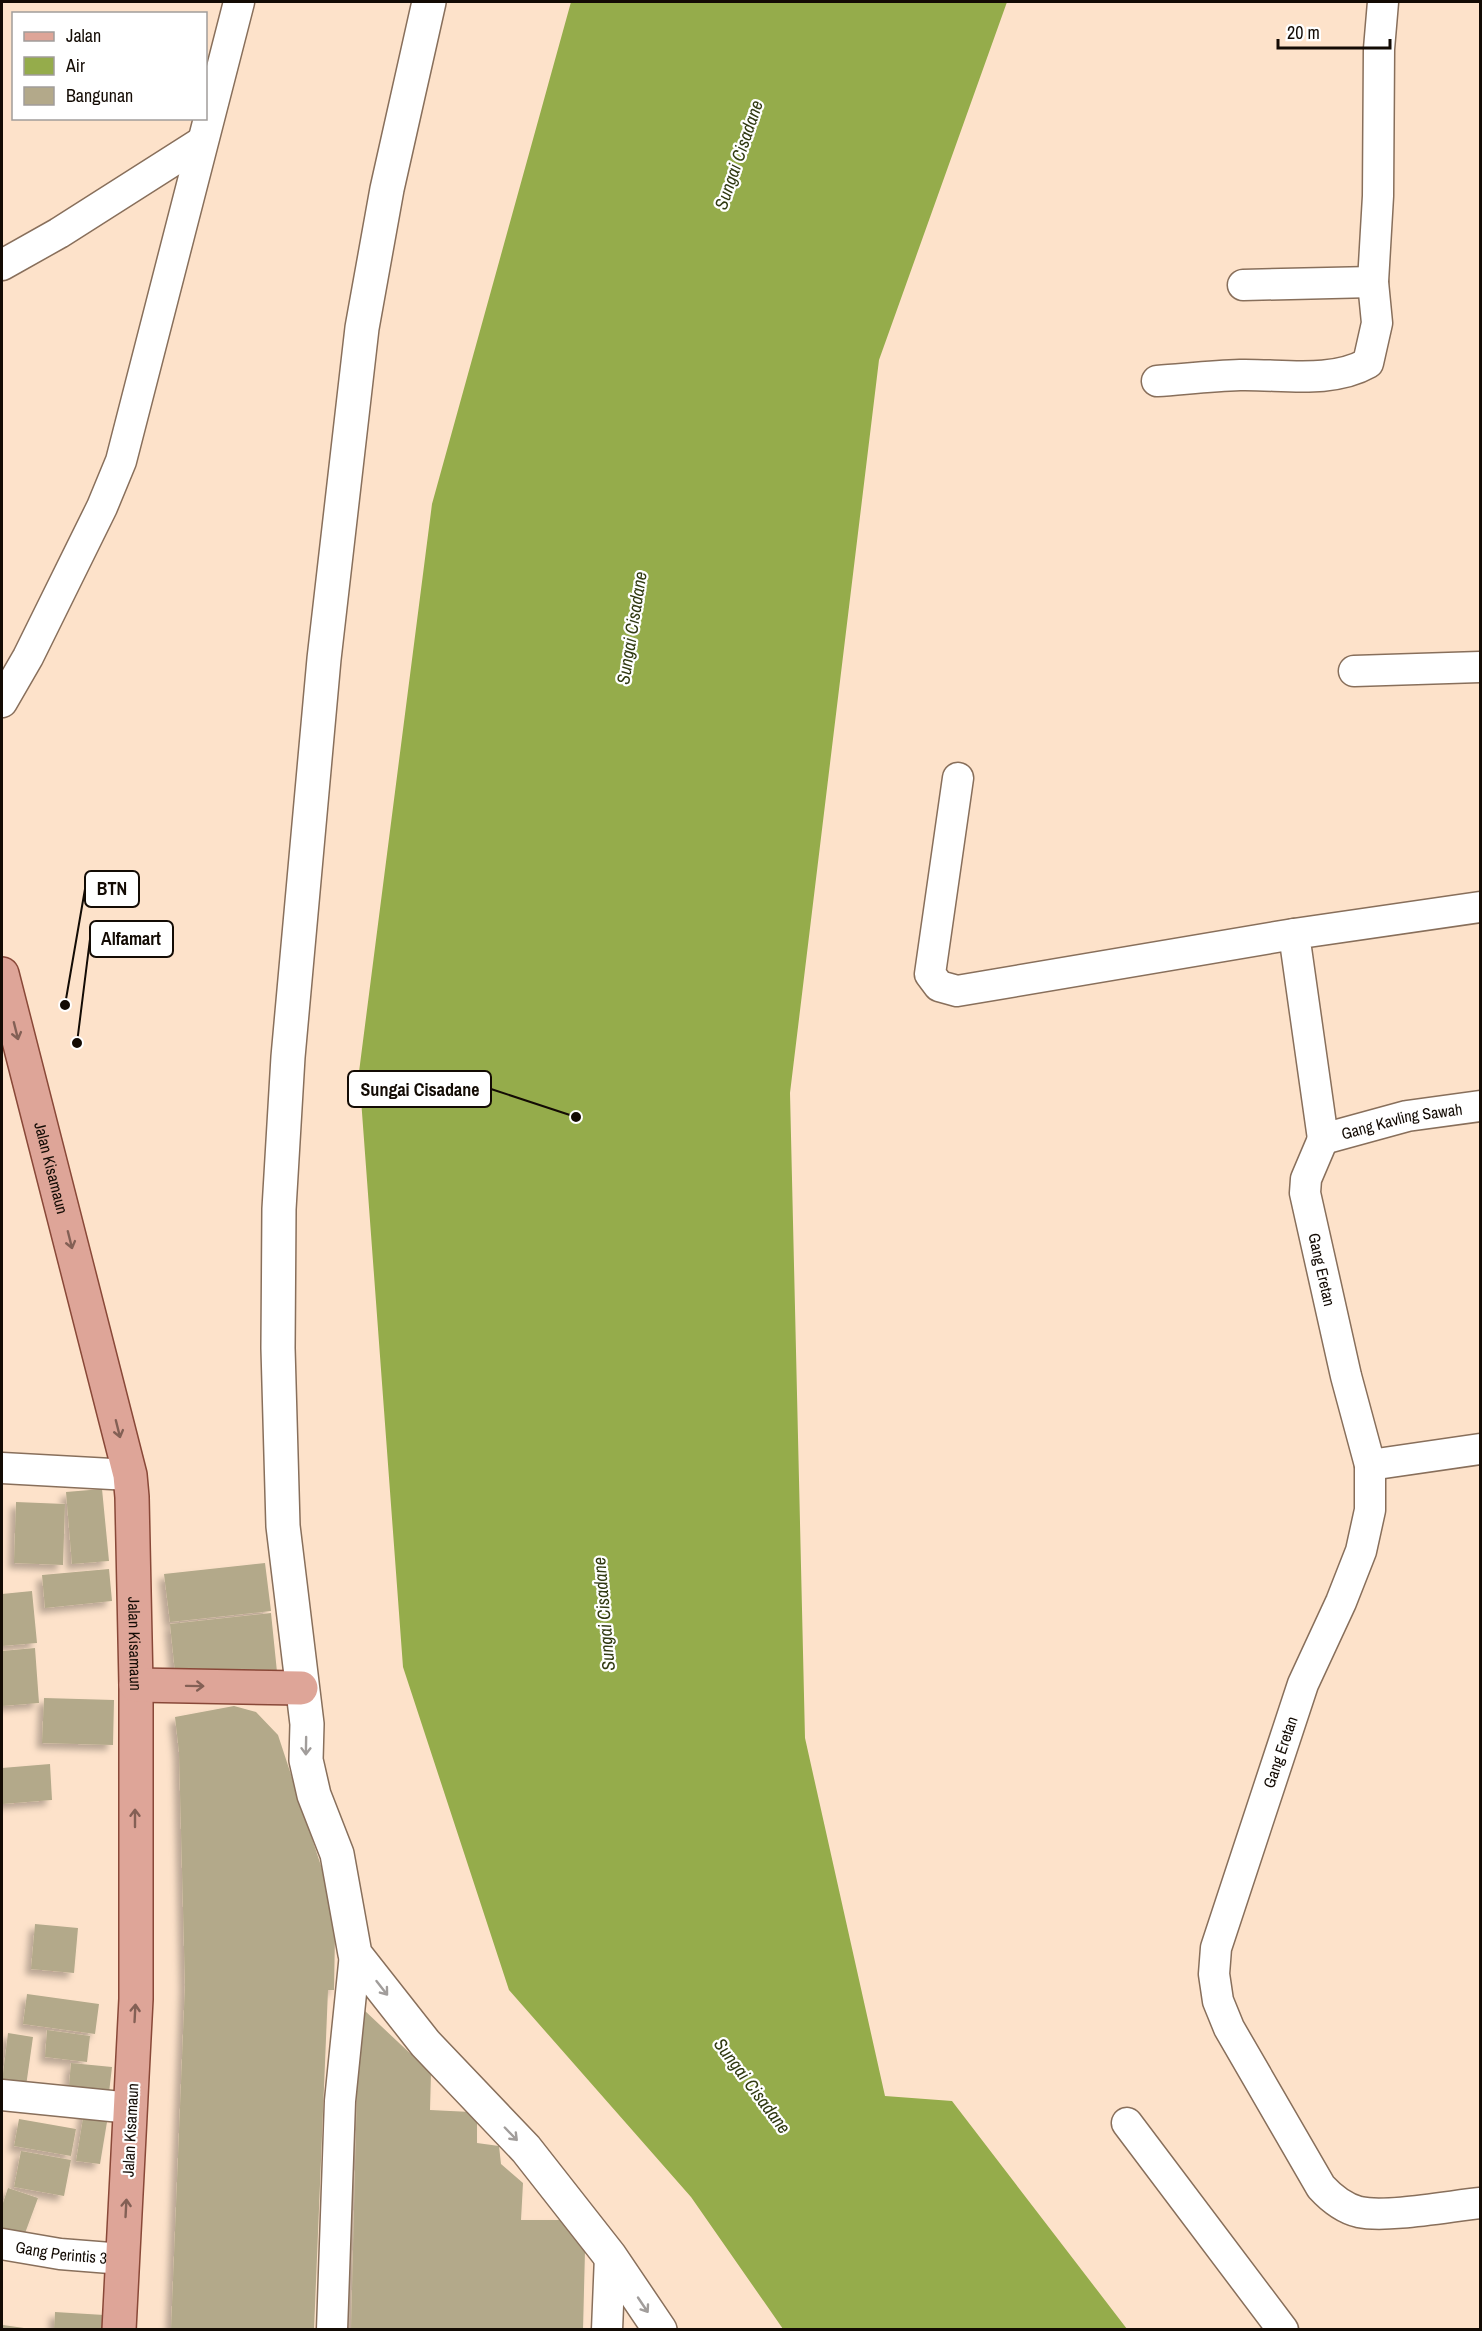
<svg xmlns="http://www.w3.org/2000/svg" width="1482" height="2331" font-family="'Archivo Narrow',sans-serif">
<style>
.water{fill:#95ac4b}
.building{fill:#b3a98a;filter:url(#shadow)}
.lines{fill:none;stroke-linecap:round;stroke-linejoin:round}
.minor-casing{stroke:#886f5b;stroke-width:33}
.tertiary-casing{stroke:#886f5b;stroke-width:36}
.primary-casing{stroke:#894838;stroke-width:36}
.minor{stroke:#fff;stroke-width:30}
.tertiary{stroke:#fff;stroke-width:33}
.primary{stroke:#dea598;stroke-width:33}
.oneway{stroke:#836055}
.oneway2{stroke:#a19d9b}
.labels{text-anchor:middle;stroke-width:4.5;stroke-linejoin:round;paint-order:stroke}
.street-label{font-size:16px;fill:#130b04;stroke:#fff}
.water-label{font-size:18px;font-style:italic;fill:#303911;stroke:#fff}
.leader{fill:none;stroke:#130b04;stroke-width:2}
.callout-dot{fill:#130b04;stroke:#fff;stroke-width:2}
.callout{fill:#fff;stroke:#130b04;stroke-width:2}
.callout-label{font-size:18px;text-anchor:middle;font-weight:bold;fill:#130b04}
</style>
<defs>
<filter id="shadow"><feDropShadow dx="-5.5" dy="5.5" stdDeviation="3" flood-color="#0004"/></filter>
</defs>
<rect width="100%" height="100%" fill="#fde2ca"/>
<!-- water -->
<path class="water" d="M571,2H1007L879,360L790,1093L805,1738L885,2096L952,2101L1127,2329H783L691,2197L509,1990L403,1667L359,1072L432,504Z"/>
<!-- building -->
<path class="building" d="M102,1489L109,1561L72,1564L66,1492Z
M16,1502L65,1504L63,1565L14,1563Z
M265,1563L271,1611L170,1622L164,1574Z
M109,1569L112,1601L45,1608L42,1575Z
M32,1591L37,1643L2,1646V1594Z
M271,1613L277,1672L176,1682L170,1624Z
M35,1648L39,1703L2,1706V1651Z
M44,1698L114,1700L113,1745L42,1743Z
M234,1706L256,1712L278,1735L325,1878L335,1934L334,1990H328L314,2330H171L185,1985L179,1752L175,1717Z
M50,1764L52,1800L2,1804V1768Z
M35,1924L78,1928L74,1973L31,1969Z
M27,1994L99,2004L95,2034L23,2024Z
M359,2009L364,2010L431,2073L430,2110L471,2112L477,2120V2143L499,2146L501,2164L523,2183L521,2220H561L585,2251L583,2330H351Z
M47,2030L90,2036L87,2062L45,2057Z
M8,2033L33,2037L26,2086L2,2082Z
M71,2063L112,2067L108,2101L68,2097Z
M85,2106L109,2110L100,2164L76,2161Z
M19,2119L76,2129L71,2156L14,2146Z
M21,2151L71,2160L64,2196L14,2187Z
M8,2188L38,2198L21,2244L2,2237V2206Z
M55,2312L104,2315V2330H54Z
M3,2325L24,2328V2330H2Z"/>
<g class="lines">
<defs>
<g id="minor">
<path d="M2,265L59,233L202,142"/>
<path d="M1243,285L1373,282"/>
<path d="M1157,381C1185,379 1212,376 1240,375C1282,374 1331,384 1368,363L1377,323L1373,282L1378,196L1379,49L1383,2"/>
<path d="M1354,671L1480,667"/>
<path d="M2,702L28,657L102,507L121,461L239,2"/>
<path d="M958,778L930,974L939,986L957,991L1294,934"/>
<path id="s1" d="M1323,1139L1306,1179L1305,1193L1346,1376L1370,1465V1510L1361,1551L1341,1602L1303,1684L1216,1948L1214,1974L1218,2001L1229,2028L1321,2187C1332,2199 1343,2208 1359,2212C1387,2218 1450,2206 1480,2203"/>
<path d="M1323,1139L1294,934L1480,907"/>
<path id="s2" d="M1323,1139L1407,1116L1480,1106"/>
<path d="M1370,1465L1480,1449"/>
<path d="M2,1468L130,1475"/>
<path d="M2,2095L131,2108"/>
<path d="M1127,2123L1283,2330"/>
<path id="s3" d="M2,2244L60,2254L123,2259"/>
<path d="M332,2330L340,2101L355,1954"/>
<path d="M607,2330L610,2256"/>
</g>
<path id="tertiary" d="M429,2L387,189L362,328L324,659L288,1057L279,1209L278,1348L283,1526L307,1724L306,1760L314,1795L337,1854L355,1954L425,2043L526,2149L610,2256L660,2330"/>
<g id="primary">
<path id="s4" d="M2,974L130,1475L132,1497L136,1685V1999L119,2330"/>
<path d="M136,1685L301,1688"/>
</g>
</defs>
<!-- minor casing -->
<use href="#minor" class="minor-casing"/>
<!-- tertiary casing -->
<use href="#tertiary" class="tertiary-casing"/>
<!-- primary casing -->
<use href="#primary" class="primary-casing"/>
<!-- minor -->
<use href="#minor" class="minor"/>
<!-- tertiary -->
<use href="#tertiary" class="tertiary"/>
<!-- primary -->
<use href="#primary" class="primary"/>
</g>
<!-- one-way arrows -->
<defs><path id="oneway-shaft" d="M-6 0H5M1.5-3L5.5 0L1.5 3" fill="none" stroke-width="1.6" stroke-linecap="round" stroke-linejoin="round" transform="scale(1.5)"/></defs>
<g class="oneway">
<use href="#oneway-shaft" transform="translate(16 1031) rotate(76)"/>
<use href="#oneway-shaft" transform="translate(70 1240) rotate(76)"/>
<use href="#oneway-shaft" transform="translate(118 1429) rotate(76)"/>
<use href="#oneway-shaft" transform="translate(195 1686) rotate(1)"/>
<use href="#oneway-shaft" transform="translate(135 1818) rotate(-90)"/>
<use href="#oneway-shaft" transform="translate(135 2013) rotate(-87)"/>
<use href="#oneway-shaft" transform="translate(126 2208) rotate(-87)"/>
</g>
<g class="oneway2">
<use href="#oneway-shaft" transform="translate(306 1746) rotate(91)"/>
<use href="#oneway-shaft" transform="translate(382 1988) rotate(52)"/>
<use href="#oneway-shaft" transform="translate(511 2134) rotate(46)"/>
<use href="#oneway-shaft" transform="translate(643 2305) rotate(56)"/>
</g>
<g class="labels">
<!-- street labels -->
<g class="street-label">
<text dy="6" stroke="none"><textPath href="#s2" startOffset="81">Gang Kavling Sawah</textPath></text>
<text dy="6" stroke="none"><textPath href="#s4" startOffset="200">Jalan Kisamaun</textPath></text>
<text dy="6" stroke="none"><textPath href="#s1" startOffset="136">Gang Eretan</textPath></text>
<text dy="6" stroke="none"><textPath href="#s4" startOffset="686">Jalan Kisamaun</textPath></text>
<text transform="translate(1280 1752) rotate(-71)" y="6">Gang Eretan</text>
<text transform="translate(130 2130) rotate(-87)" y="6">Jalan Kisamaun</text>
<text dy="6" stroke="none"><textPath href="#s3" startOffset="60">Gang Perintis 3</textPath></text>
</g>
<!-- water labels -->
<g class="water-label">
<text transform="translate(739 155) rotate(-71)" y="6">Sungai Cisadane</text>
<text transform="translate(632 628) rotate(-81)" y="6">Sungai Cisadane</text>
<text transform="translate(604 1614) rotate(-95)" y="6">Sungai Cisadane</text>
<text transform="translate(752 2086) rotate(53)" y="6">Sungai Cisadane</text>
</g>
</g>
<!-- callouts -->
<path class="leader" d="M65 1005L85 889M77 1043L90 939M576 1117L491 1089"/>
<g class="callout-dot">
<circle cx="65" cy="1005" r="6"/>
<circle cx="77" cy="1043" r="6"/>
<circle cx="576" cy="1117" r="6"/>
</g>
<g class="callout">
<rect x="85" y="871" width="54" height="36" rx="6"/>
<rect x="90" y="921" width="83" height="36" rx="6"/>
<rect x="348" y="1071" width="143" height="36" rx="6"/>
</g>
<g class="callout-label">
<text x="112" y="895">BTN</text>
<text x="131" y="945">Alfamart</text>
<text x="420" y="1096">Sungai Cisadane</text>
</g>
<!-- border -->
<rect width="1482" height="2331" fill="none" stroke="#130b04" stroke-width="6"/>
<!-- legend -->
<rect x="12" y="12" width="195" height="108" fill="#ffffff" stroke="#a19d9b" stroke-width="1.5"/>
<rect x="24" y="32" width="30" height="9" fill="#dea598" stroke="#a19d9b" stroke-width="1.5"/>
<text x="66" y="42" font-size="18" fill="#130b04">Jalan</text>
<rect x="24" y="57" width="30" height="18" fill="#95ac4b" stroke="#a19d9b" stroke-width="1.5"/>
<text x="66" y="72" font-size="18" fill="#130b04">Air</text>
<rect x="24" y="87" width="30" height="18" fill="#b3a98a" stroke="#a19d9b" stroke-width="1.5"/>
<text x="66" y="102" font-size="18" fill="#130b04">Bangunan</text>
<!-- scale -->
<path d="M1278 39v9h112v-9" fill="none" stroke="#130b04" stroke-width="3"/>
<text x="1287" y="39" font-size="18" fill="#130b04" stroke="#ffffff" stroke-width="4.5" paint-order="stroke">20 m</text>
</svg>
